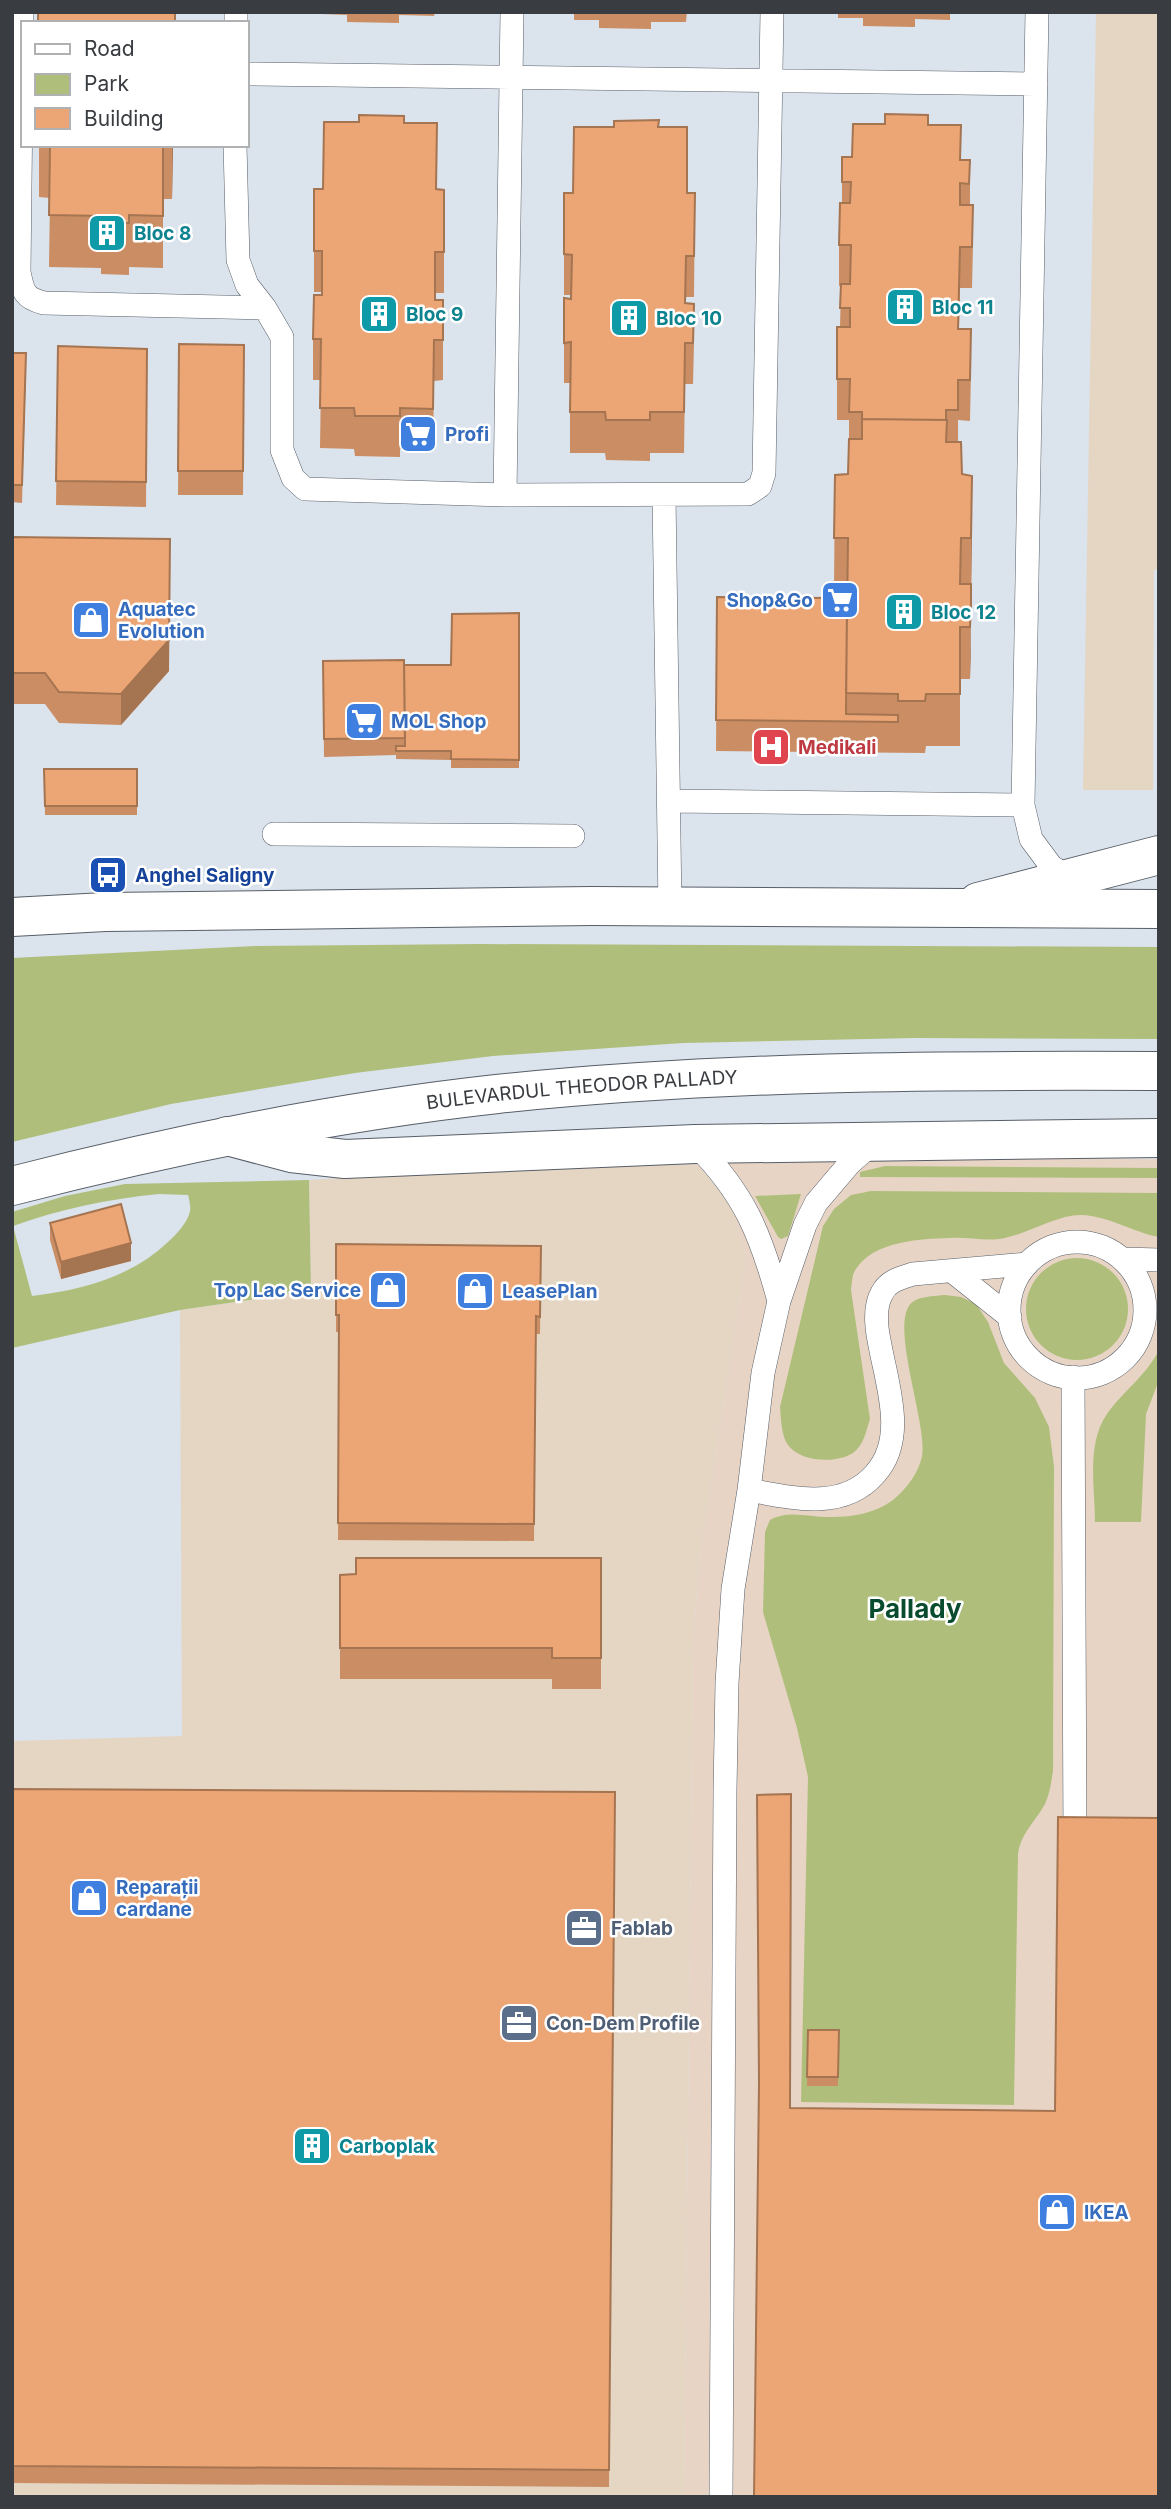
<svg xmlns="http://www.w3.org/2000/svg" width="1171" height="2509" font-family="Inter,sans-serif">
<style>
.commercial{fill:#e8d4c5}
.industrial{fill:#e4d6c3}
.green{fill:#afbf7b;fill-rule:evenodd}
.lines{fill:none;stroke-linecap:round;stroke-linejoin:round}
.service-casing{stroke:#575e67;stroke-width:24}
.tertiary-casing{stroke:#575e67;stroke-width:40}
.primary-casing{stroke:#575e67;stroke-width:40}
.service{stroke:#fff;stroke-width:23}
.tertiary{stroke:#fff;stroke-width:38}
.primary{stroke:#fff;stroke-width:38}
.wall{fill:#cb8e64}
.shaded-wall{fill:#a57451}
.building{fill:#eca574;stroke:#a57451;stroke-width:2}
.labels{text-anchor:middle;stroke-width:5;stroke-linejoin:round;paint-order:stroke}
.culture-label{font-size:19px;font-weight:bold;fill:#0d838f;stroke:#fff;text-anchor:start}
.shop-label{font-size:19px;font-weight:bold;fill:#366cbe;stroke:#fff;text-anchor:start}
.health-label{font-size:19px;font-weight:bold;fill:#be3a42;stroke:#fff;text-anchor:start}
.transit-label{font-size:19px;font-weight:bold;fill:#164399;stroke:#fff;text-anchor:start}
.street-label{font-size:19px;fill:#393c40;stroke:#fff}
.service-label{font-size:19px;font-weight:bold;fill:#4e5e75;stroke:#fff;text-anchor:start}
.district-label{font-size:26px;font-weight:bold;fill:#094b2e;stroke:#fff}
</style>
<rect width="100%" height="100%" fill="#dbe3ed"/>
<!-- commercial -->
<path class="commercial" d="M939,1157L1159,1159V2497H684L693,1645L699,1564L746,1257L734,1212L717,1187L697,1164Z"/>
<!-- industrial -->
<path class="industrial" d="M1096,12H1159V569L1154,570L1153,790H1083Z
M697,1164L717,1187L734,1212L746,1257L699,1564L693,1645L684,2497H12V1741L182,1736L180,1310L311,1291L309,1180L480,1170Z"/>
<!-- green -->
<path class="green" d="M480,944L1159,947V1039L915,1038L683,1043L493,1056L355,1073L171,1104L12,1142V958L255,946Z
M885,1166L1159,1168V1178L860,1177V1172Z
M309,1180L311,1291L180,1310L12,1348V1212L65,1196L125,1184ZM159,1194L188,1195C189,1199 191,1207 190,1211C188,1222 176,1235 168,1242C131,1277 82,1290 32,1296L13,1226C60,1209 109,1199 159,1194Z
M871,1191L1159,1193V1237C1132,1232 1109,1216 1081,1215C1055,1215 1027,1235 999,1239C983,1241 966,1237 950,1238C920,1239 874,1241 856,1269C852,1274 852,1283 851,1290L870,1419C866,1431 864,1445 853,1453C836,1464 800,1462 788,1445C781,1436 781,1418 780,1407L823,1226L834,1209L851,1195Z
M801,1194L788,1236L781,1239L778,1237L755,1196Z
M1026 1309a51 51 0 1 1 102 0a51 51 0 1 1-102 0Z
M945,1295L961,1297L976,1304L988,1322L1004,1363L1035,1398L1049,1427L1054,1467L1053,1771C1051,1783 1050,1793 1045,1804C1035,1822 1021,1833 1018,1854L1014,2105L801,2102L808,1777L797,1728L763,1612L765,1532L770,1520C790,1509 811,1518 832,1517C854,1517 875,1513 893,1500C906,1489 919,1473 922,1456C928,1423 886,1317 914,1301C923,1296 935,1296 945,1295Z
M1159,1350V1380L1146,1414L1141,1522H1095C1095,1488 1086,1444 1107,1414C1123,1391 1146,1376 1159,1350Z"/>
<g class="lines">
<defs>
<path id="service" d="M22,12L19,272C23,292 24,298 44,303L265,308
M236,23V12
M247,74L1036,84
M235,145L238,260L247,285L265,308L282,337V450L293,478L305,489L505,495L748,494L760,486L764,473L772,12
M505,495L512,12
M664,496L670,907
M670,801L1023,805L1031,839L1051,866L1069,878
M1023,805L1037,12
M274,834L573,836
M695,1144C745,1194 761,1235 779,1301
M1009 1310a68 68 0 1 1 136 0a68 68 0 1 1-136 0Z
M1123,1259L1159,1260
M952,1271L1010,1317
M1073,1377L1075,1843
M749,1490C792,1498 843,1511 875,1474C908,1438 886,1382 879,1340C876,1325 874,1307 882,1293C888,1281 900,1278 913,1274L1027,1264
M721,2497L725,1791L727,1683L733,1589L749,1490L763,1373L779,1301L805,1225L816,1203L850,1163L874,1142"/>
<path id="tertiary" d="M978,902L1159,855
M227,1136L291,1153L345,1159L695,1144L1159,1138"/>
<g id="primary">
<path d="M12,917L105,912L592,906L1159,909"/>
<path id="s1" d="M12,1186C172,1145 333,1112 497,1094C717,1071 938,1070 1159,1071"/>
</g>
</defs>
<!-- service casing -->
<use href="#service" class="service-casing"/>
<!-- tertiary casing -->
<use href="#tertiary" class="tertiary-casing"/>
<!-- primary casing -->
<use href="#primary" class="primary-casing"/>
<!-- service -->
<use href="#service" class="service"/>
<!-- tertiary -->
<use href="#tertiary" class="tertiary"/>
<!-- primary -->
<use href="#primary" class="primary"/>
</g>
<!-- wall -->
<path class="wall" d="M322,12H435L434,16L399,15V23L347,22V15L322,14Z
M574,12H687L686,22H651V29L599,28V20H574Z
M838,12H950V20L915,19V27L863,26V18H838Z
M404,123L436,189L444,190V293H435V300L443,341V380L434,381L433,449H400V457L355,456L354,449L320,448L321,380H313V339L322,292H314V189H323Z
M928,125L961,160H970V205L973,246L972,288H960L959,329L971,370L970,421L958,420V442L962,474L972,527L970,679H960V746H926L925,753L716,751L717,597L832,604H847V589L834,590L835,475L848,474L849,439V420H837V327H840L841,286H839V245L842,203V157H852Z
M659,127L687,193H695L694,297H686V303L694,344L693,384H685L684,453H650V461L606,460L605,453H570V383H564V298L571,299V295H564V193H573Z
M39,145H173L172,199H163V268L129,267V275L101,274V268L49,267L50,198L39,197Z
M179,344L244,345L243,495H178Z
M58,346L147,349L146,507L56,505Z
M12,353L26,370L22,503L12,502Z
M12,537L169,671L121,725L59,723L45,704H12Z
M519,613V768H451V760L396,759V755L324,757L323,661L404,665H451Z
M44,769H137V815H45Z
M50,1223L131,1261L61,1279L50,1240Z
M336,1244L541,1246L540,1334H536L534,1541L338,1540L339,1332H336Z
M601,1558V1689H552V1679H340V1575Z
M12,1789L615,1792L609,2487L12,2483Z
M808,2030H839L838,2086H807Z"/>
<!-- shaded-wall -->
<path class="shaded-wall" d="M172,145H173L172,199Z
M972,476V527L971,590V538Z
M170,570L169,671L121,725V694Z
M971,605V657L970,679Z
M131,1243V1261L61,1279V1262Z"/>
<!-- building -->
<path class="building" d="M38,12H175V23H38Z
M885,114L928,115V125H961L960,160H970L969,184L960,183V205H973L972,247H960L958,329H971L970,380H958V410H946V420L862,419V412H849L850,379H837V327H850V308H840L841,284H850L851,245H839L840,203H850L851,182H842V157H852L853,124H885Z
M359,115L404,116V123H437L436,189L444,190V252H435V300H443V340H434L433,409L400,408V416H355L354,408H320L321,339H313L314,295H322V251H314V189H323L324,122H359Z
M659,120L658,127H687V193H695L694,256H686L685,303L694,304L693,343H685L684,412H650V420H606L605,412H570L571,342L564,343V298L571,299L572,255L564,254V193H573L574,127H614V121Z
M172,145V147H163V216L129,215V223H101V216L49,215L50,146L39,145Z
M179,344L244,345L243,471H178Z
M58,346L147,349L146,482L56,481Z
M12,353H26L22,485H12Z
M862,419L947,420L946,442H961L962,474L972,476L971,538H961L960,584H971V605L970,627H960V694H926L925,701H898V694L846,693L848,538H834L835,475L848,474L849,439H862Z
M12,537L170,539L169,640L121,694L59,692L45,673H12Z
M717,597L832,598V604H847L846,714L898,715V722L716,720Z
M519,613V760L451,759V751H396V746H405L404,665H451L452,614Z
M404,660L405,738L324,739L323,661Z
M44,769H137V806H45Z
M121,1204L131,1243L61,1262L50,1223Z
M336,1244L541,1246L540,1317L536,1316L534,1524L338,1523L339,1315H336Z
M356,1558H601V1658H552V1648H340V1575L356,1574Z
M12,1789L615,1792L609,2470L12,2466Z
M791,1794L790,2108L1055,2111L1058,1817L1159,1818V2497H754L759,2083L757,1795Z
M808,2030H839L838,2077H807Z"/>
<!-- icons -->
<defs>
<symbol id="building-square" viewBox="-11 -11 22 22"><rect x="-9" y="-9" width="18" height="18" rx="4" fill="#0f9aa8" stroke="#fff"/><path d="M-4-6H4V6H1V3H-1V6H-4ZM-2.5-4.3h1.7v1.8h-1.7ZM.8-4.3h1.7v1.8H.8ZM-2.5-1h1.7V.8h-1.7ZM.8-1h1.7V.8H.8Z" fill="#fff"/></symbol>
<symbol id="supermarket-square" viewBox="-11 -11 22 22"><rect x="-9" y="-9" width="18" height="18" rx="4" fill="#3f7fe0" stroke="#fff"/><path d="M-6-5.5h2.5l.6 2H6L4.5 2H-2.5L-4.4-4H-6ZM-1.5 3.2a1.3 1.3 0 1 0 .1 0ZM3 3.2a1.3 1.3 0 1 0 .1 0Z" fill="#fff"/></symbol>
<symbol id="shop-square" viewBox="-11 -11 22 22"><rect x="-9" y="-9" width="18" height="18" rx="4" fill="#3f7fe0" stroke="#fff"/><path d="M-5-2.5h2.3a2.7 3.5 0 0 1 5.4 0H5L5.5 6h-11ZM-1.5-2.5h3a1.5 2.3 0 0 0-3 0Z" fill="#fff"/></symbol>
<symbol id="hospital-square" viewBox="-11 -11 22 22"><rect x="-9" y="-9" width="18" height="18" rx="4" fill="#e0444e" stroke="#fff"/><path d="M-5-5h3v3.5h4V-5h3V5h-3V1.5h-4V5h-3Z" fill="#fff"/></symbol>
<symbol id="bus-square" viewBox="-11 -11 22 22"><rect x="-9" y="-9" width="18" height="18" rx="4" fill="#1a4fb4" stroke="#fff"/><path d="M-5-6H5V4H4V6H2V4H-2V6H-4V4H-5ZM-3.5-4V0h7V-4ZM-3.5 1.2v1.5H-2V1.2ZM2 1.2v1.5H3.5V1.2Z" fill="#fff"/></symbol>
<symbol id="office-square" viewBox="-11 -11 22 22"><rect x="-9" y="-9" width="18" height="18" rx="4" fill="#5c6f8a" stroke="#fff"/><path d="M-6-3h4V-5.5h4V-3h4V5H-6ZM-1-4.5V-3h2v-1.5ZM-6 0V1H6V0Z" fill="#fff"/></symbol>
</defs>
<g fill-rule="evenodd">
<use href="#building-square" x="85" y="211" width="44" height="44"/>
<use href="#building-square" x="883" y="285" width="44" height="44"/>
<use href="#building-square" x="357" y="292" width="44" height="44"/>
<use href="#building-square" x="607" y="296" width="44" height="44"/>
<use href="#supermarket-square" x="396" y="412" width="44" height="44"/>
<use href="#supermarket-square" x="818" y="578" width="44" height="44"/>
<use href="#building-square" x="882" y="590" width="44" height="44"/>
<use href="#shop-square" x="69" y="598" width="44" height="44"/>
<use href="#supermarket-square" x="342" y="699" width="44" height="44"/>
<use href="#hospital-square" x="749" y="725" width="44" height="44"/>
<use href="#bus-square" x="86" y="853" width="44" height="44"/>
<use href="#shop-square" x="366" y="1268" width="44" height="44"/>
<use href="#shop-square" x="453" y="1269" width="44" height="44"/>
<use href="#shop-square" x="67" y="1876" width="44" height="44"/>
<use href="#office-square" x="562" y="1906" width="44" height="44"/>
<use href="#office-square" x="497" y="2001" width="44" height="44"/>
<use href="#building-square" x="290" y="2124" width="44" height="44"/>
<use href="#shop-square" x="1035" y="2190" width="44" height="44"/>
</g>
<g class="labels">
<!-- culture labels -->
<g class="culture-label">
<text x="134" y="240">Bloc 8</text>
<text x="932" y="314">Bloc 11</text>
<text x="406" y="321">Bloc 9</text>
<text x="656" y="325">Bloc 10</text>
<text x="931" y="619">Bloc 12</text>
<text x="339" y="2153">Carboplak</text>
</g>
<!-- shop labels -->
<g class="shop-label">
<text x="445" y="441">Profi</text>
<text x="813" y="607" text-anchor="end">Shop&amp;Go</text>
<text x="118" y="616">Aquatec<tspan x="118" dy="22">Evolution</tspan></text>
<text x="391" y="728">MOL Shop</text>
<text x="361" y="1297" text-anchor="end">Top Lac Service</text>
<text x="502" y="1298">LeasePlan</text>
<text x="116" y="1894">Reparații<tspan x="116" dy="22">cardane</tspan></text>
<text x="1084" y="2219">IKEA</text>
</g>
<!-- health labels -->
<g class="health-label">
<text x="798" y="754">Medikali</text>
</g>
<!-- transit labels -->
<g class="transit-label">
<text x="135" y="882">Anghel Saligny</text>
</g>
<!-- street labels -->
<g class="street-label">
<text dy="7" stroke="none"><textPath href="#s1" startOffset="579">BULEVARDUL THEODOR PALLADY</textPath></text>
</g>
<!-- service labels -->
<g class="service-label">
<text x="611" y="1935">Fablab</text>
<text x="546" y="2030">Con-Dem Profile</text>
</g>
<!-- district labels -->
<g class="district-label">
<text x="915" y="1618">Pallady</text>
</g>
</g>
<!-- border -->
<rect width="1171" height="2509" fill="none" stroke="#393c40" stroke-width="28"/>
<!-- legend -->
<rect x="21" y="21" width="228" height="126" fill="#ffffff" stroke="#b0b1b3" stroke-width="2"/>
<rect x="35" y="44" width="35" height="10" fill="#ffffff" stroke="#b0b1b3" stroke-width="2"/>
<text x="84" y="56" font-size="21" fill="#393c40">Road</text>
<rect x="35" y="74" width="35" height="21" fill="#afbf7b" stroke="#b0b1b3" stroke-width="2"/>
<text x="84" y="91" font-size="21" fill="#393c40">Park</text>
<rect x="35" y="108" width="35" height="21" fill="#eca574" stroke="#b0b1b3" stroke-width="2"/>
<text x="84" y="126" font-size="21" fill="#393c40">Building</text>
</svg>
